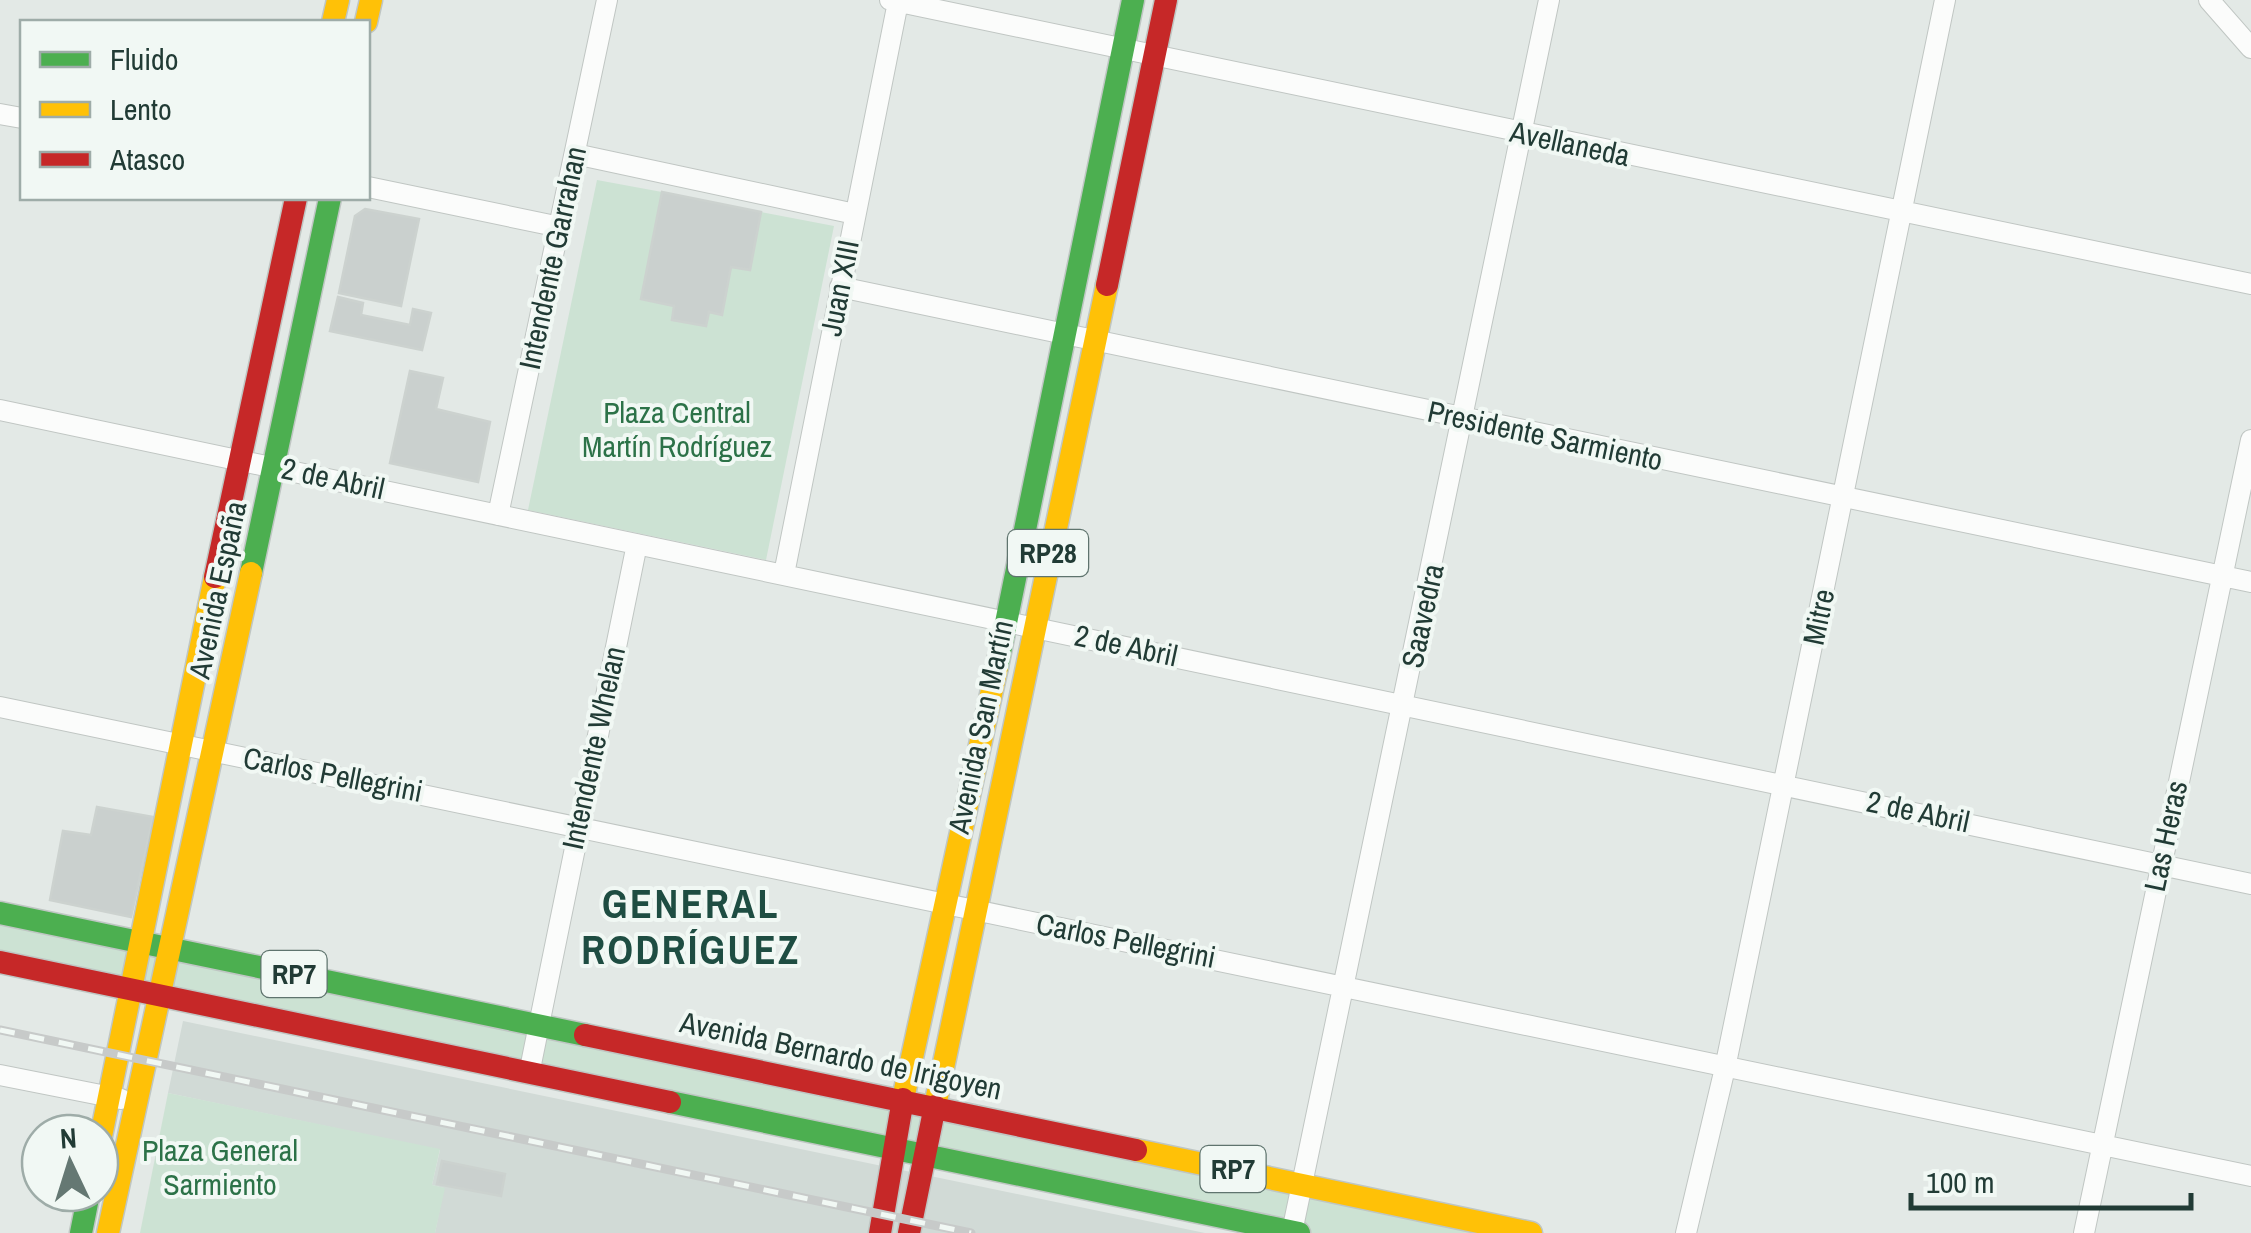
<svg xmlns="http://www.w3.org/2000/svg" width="2251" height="1233" font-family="'Archivo Narrow',sans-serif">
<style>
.built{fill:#d1dad6}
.green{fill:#cce2d3}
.building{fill:#cad0ce;stroke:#ccd2cf;stroke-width:2.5}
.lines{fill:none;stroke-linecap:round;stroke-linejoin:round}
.street-casing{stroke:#c0c6c3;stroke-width:22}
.fast-casing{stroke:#bfc6c3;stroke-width:25}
.slow-casing{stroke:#bfc6c3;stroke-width:25}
.jam-casing{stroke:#bfc6c3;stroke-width:25}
.street{stroke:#fbfcfb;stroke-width:20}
.fast{stroke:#4caf50;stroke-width:22}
.slow{stroke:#ffc107;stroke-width:22}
.jam{stroke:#c62828;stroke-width:22}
.rail-casing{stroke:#c7cac9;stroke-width:9}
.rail{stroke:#f1f8f4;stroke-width:5;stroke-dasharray:15;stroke-linecap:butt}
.labels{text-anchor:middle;stroke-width:8;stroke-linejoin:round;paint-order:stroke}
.shield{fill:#f1f8f4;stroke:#5f746e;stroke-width:2.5}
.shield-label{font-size:28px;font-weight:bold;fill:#213b35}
.street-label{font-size:30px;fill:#213b35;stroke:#f1f8f4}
.park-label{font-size:30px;fill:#2c7248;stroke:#f1f8f4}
.district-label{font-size:40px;font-weight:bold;letter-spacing:2.5px;fill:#1e4d42;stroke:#f1f8f4}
</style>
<rect width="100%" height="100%" fill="#e3e9e6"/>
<!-- built -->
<path class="built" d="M183,1021L1205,1233H435L444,1188L432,1185L440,1150L168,1093Z"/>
<!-- green -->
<path class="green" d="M597,180L662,192L641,299L674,306L672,320L706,326L709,312L722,314L731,267L750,270L761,212L834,226L766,560L528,510Z
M0,913L1531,1233H1299L0,962Z
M168,1093L440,1149L432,1185L445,1188L435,1233H140Z"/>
<!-- building -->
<path class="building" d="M662,192L761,212L750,270L731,267L722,315L709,312L706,326L672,320L674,306L641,299Z
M365,209L419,219L401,306L339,293L355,216Z
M338,297L363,303L361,315L410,325L413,309L431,313L422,350L330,331Z
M410,371L443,378L436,409L490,422L478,482L390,463Z
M97,807L153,817L131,917L50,900L63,831L91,835Z
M442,1161L505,1174L501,1196L437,1184Z"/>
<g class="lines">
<defs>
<path id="street" d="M890,0L2251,284
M2209,0L2251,48
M0,114L22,118
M575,154L855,214
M368,187L560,227
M840,287L2251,582
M0,410L2251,884
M498,515L607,0
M784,574L898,2
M0,707L2251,1176
M530,1069L637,544
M0,1075L121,1099
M1292,1232L1549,0
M1686,1233L1725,1068L1945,0
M2084,1233L2251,440"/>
<path id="fast" d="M251,573L330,198
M997,667L1133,0
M0,913L585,1035
M670,1102L1299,1233
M81,1233L89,1193"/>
<path id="slow" d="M333,22L338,0
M366,22L371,0
M903,1099L997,667
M935,1106L1107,285
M100,1141L215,577
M1136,1150L1531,1233
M108,1233L251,573"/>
<path id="jam" d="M1107,285L1166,0
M215,577L296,198
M0,962L670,1102
M585,1035L1136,1150
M880,1233L903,1099
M909,1233L935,1106"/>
</defs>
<!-- street casing -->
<use href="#street" class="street-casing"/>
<!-- fast casing -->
<use href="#fast" class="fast-casing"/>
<!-- slow casing -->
<use href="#slow" class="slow-casing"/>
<!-- jam casing -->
<use href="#jam" class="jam-casing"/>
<!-- street -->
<use href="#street" class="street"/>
<!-- fast -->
<use href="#fast" class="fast"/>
<!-- slow -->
<use href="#slow" class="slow"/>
<!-- jam -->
<use href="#jam" class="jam"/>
<defs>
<path id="rail" d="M0,1030L971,1233"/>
</defs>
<!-- rail casing -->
<use href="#rail" class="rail-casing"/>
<!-- rail -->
<use href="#rail" class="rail"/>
</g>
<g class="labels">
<!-- shield labels -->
<g class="shield">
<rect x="1008" y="530" width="80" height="46" rx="8"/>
<rect x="261.5" y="951" width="65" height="46" rx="8"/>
<rect x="1200.5" y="1146" width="65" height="46" rx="8"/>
</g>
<g class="shield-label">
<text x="1048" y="563">RP28</text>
<text x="294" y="984">RP7</text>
<text x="1233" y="1179">RP7</text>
</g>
<!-- street labels -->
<g class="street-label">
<text transform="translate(1570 144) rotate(12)" y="10">Avellaneda</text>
<text transform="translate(553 258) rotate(-78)" y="10">Intendente Garrahan</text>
<text transform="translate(840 288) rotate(-79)" y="10">Juan XIII</text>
<text transform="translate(1545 436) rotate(12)" y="10">Presidente Sarmiento</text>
<text transform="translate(333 479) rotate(12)" y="10">2 de Abril</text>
<text transform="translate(218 590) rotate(-78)" y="10">Avenida España</text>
<text transform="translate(1423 616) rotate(-78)" y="10">Saavedra</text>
<text transform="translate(1819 617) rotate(-78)" y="10">Mitre</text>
<text transform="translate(1126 646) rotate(12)" y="10">2 de Abril</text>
<text transform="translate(981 727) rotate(-78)" y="10">Avenida San Martín</text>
<text transform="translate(594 748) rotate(-78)" y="10">Intendente Whelan</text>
<text transform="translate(333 775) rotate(11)" y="10">Carlos Pellegrini</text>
<text transform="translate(1918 812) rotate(12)" y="10">2 de Abril</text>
<text transform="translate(2166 836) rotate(-78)" y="10">Las Heras</text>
<text transform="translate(1126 941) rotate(11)" y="10">Carlos Pellegrini</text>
<text transform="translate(841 1056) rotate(12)" y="10">Avenida Bernardo de Irigoyen</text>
</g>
<!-- park labels -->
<g class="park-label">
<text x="677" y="423">Plaza Central<tspan x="677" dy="34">Martín Rodríguez</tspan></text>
<text x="220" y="1161">Plaza General<tspan x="220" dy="34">Sarmiento</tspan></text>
</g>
<!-- district labels -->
<g class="district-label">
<text x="691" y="918">GENERAL<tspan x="691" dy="46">RODRÍGUEZ</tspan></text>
</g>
</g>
<!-- legend -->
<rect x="20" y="20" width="350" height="180" fill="#f1f8f4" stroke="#9eaca8" stroke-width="2.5"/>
<rect x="40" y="52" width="50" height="15" fill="#4caf50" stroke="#9eaca8" stroke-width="2.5"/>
<text x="110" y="70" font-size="30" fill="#213b35">Fluido</text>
<rect x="40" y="102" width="50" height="15" fill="#ffc107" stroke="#9eaca8" stroke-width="2.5"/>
<text x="110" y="120" font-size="30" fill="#213b35">Lento</text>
<rect x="40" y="152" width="50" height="15" fill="#c62828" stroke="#9eaca8" stroke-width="2.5"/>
<text x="110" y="170" font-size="30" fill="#213b35">Atasco</text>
<!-- north arrow -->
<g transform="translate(70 1163) rotate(356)"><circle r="48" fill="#f1f8f4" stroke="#9eaca8" stroke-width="2.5"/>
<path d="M0-8L18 38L0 25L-18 38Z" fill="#657873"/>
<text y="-15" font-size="28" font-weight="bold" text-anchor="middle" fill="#213b35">N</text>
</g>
<!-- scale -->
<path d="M1911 1193v15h280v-15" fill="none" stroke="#213b35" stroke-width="5"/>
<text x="1926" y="1193" font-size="30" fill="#213b35" stroke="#f1f8f4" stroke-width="8" paint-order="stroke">100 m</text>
</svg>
